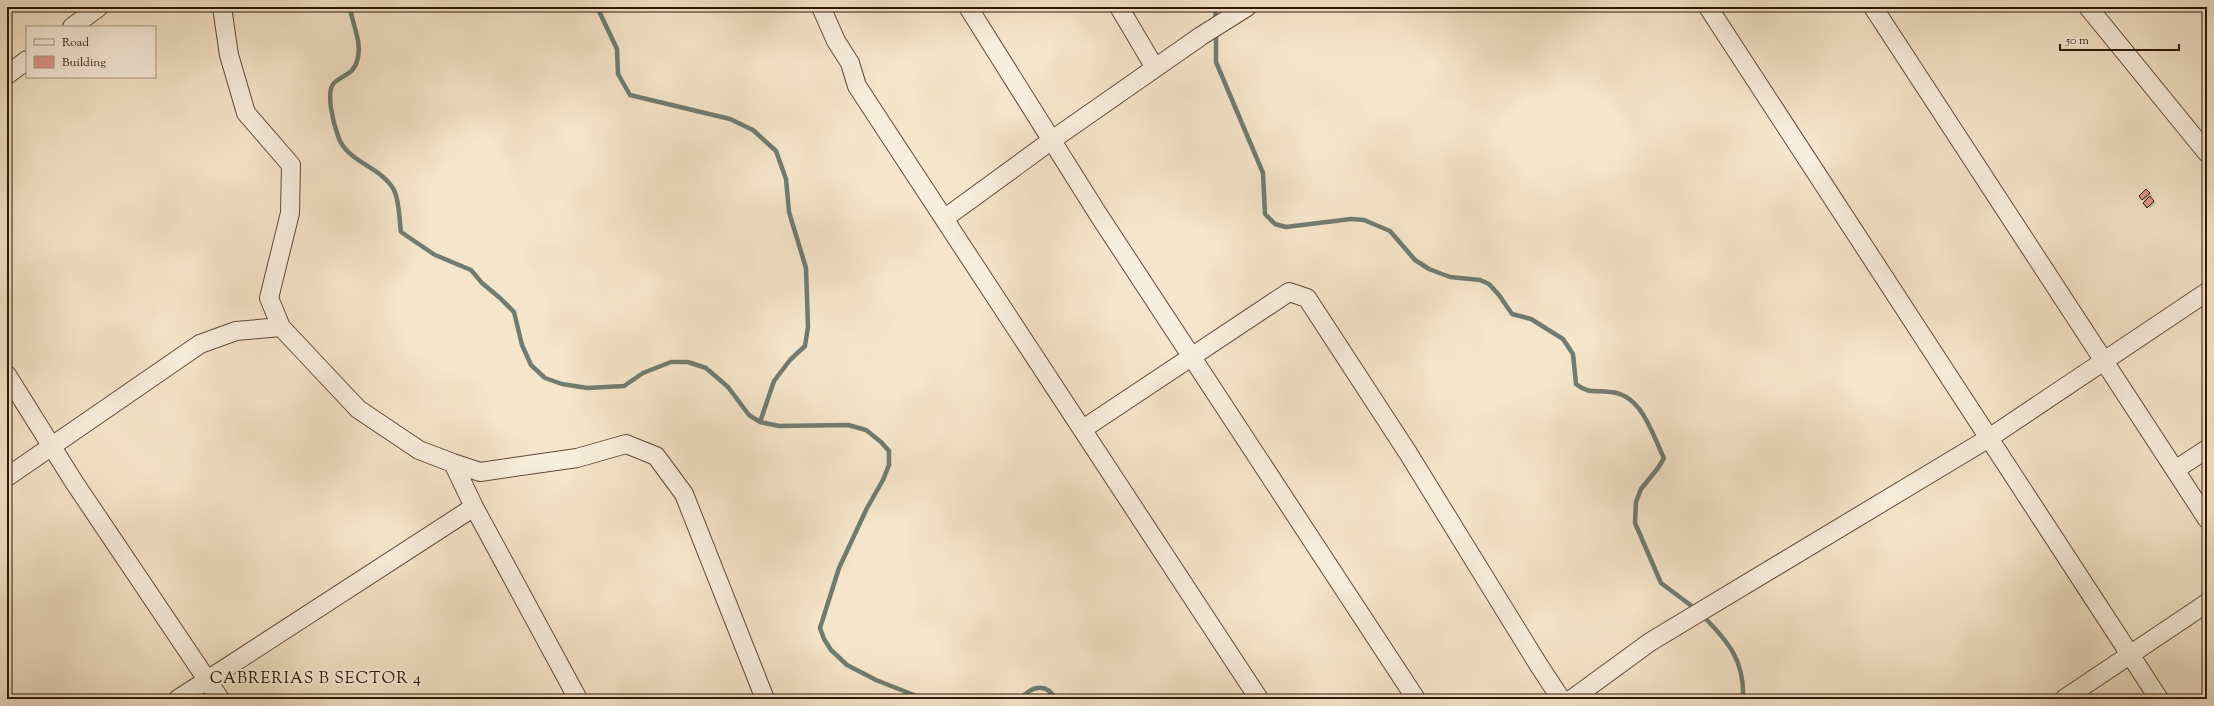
<svg xmlns="http://www.w3.org/2000/svg" width="2214" height="706" font-family="'Sorts Mill Goudy',serif">
<style>
.shadow{fill:#0003}
.lines{fill:none;stroke-linecap:round;stroke-linejoin:round}
.stream{stroke:#707c71;stroke-width:4.5}
.building{fill:#e0968d;stroke:#2e1707}
.street-casing{stroke:#604a38;stroke-width:20}
.street{stroke:#f8eedd;stroke-width:18}
.labels{text-anchor:middle;stroke-width:4;stroke-linejoin:round;paint-order:stroke}
.neighbourhood-label{font-size:16px;letter-spacing:1px;fill:#2e1707;stroke:#f8eedd}
</style>
<rect width="100%" height="100%" fill="#f5e5ca"/>
<filter id="stains"><feTurbulence type="fractalNoise" baseFrequency=".005" numOctaves="4"/><feColorMatrix values="0 0 0 0 .2 0 0 0 0 .09 0 0 0 0 .02 0 0 0 .5 -.17"/></filter>
<radialGradient id="worn" r=".72"><stop offset=".6" stop-color="#630" stop-opacity="0"/><stop offset="1" stop-color="#630" stop-opacity=".3"/></radialGradient>
<!-- shadow -->
<path class="shadow" d="M2146,190L2152,195L2149,197L2156,203L2150,208L2143,199Z"/>
<g class="lines">
<!-- stream -->
<path class="stream" d="M350,7C352,24 363,43 357,61C354,74 342,75 334,83C325,92 334,125 338,136C347,163 381,166 394,190C400,203 399,219 401,232L435,255L471,270L482,283L500,298L514,312L522,345L531,365L545,378L562,384L587,388L624,386L643,373L671,362H688L706,368L728,387L749,415L760,422L779,426L848,425L866,430L881,442L889,451V465L883,480L867,508L839,568L820,628L824,639L831,650L847,665L876,680L924,699
M597,7L617,49L618,74L630,95L730,119L753,130L776,151L786,179L789,212L806,268L808,327L805,346L790,360L774,381L760,422
M1215,7L1216,21
M1216,33V62L1263,173L1265,214L1275,224L1286,227L1351,219L1364,220L1390,231L1415,260L1429,269L1450,277L1480,280L1489,284L1499,295L1512,314L1531,319L1563,339L1573,354L1576,384C1589,394 1594,390 1610,392C1642,394 1652,434 1664,458L1658,468L1641,489L1636,502L1635,523L1661,583L1697,610
M1702,615C1728,641 1745,661 1743,699
M1021,699C1031,686 1047,682 1055,699"/>
</g>
<!-- building -->
<path class="building" d="M2146,189L2150,193L2142,200L2139,196Z
M2150,196L2154,201L2147,208L2143,203Z"/>
<g class="lines">
<defs>
<path id="street" d="M222,7L229,55L246,113L291,165L290,213L269,298L281,327L358,409L419,450L453,463L480,472L577,458L626,444L656,456L684,494L765,699
M821,7L836,41L850,63L857,86L1259,699
M968,7L1098,214L1416,699
M1119,7L1155,68
M1708,7L2159,699
M1873,7L2207,519
M2088,7L2207,153
M72,27L99,7
M7,75L27,60
M945,218L1052,140L1201,36L1247,7
M7,375L74,482L220,699
M1083,429L1289,292L1307,298L1408,453L1538,664L1561,699
M453,463L474,507L578,699
M2175,470L2207,449
M7,477L200,344L236,331L281,327
M178,699L474,507
M1572,699L1650,642L1989,438L2207,292
M2064,699L2207,603"/>
</defs>
<!-- street casing -->
<use href="#street" class="street-casing"/>
<!-- street -->
<use href="#street" class="street"/>
</g>
<g class="labels">
<!-- neighbourhood labels -->
<g class="neighbourhood-label">
<text x="316" y="683">CABRERIAS B SECTOR 4</text>
</g>
</g>
<!-- margin -->
<rect width="2214" height="706" fill="none" stroke="#f5e5ca" stroke-width="24"/>
<rect x="8" y="8" width="2198" height="690" fill="none" stroke="#2e1707" stroke-width="2"/>
<rect x="12" y="12" width="2190" height="682" fill="none" stroke="#2e1707"/>
<!-- legend -->
<rect x="26" y="26" width="130" height="52" fill="#f8eedd" stroke="#a79887"/>
<rect x="34" y="39" width="20" height="6" fill="#f8eedd" stroke="#a79887"/>
<text x="62" y="46" font-size="12" fill="#2e1707">Road</text>
<rect x="34" y="56" width="20" height="12" fill="#e0968d" stroke="#a79887"/>
<text x="62" y="66" font-size="12" fill="#2e1707">Building</text>
<!-- scale -->
<path d="M2060 44v6h119v-6" fill="none" stroke="#2e1707" stroke-width="2"/>
<text x="2066" y="44" font-size="12" fill="#2e1707" stroke="#f8eedd" stroke-width="3" paint-order="stroke">50 m</text>
<rect width="100%" height="100%" filter="url(#stains)"/>
<rect width="100%" height="100%" fill="url(#worn)"/>
</svg>
